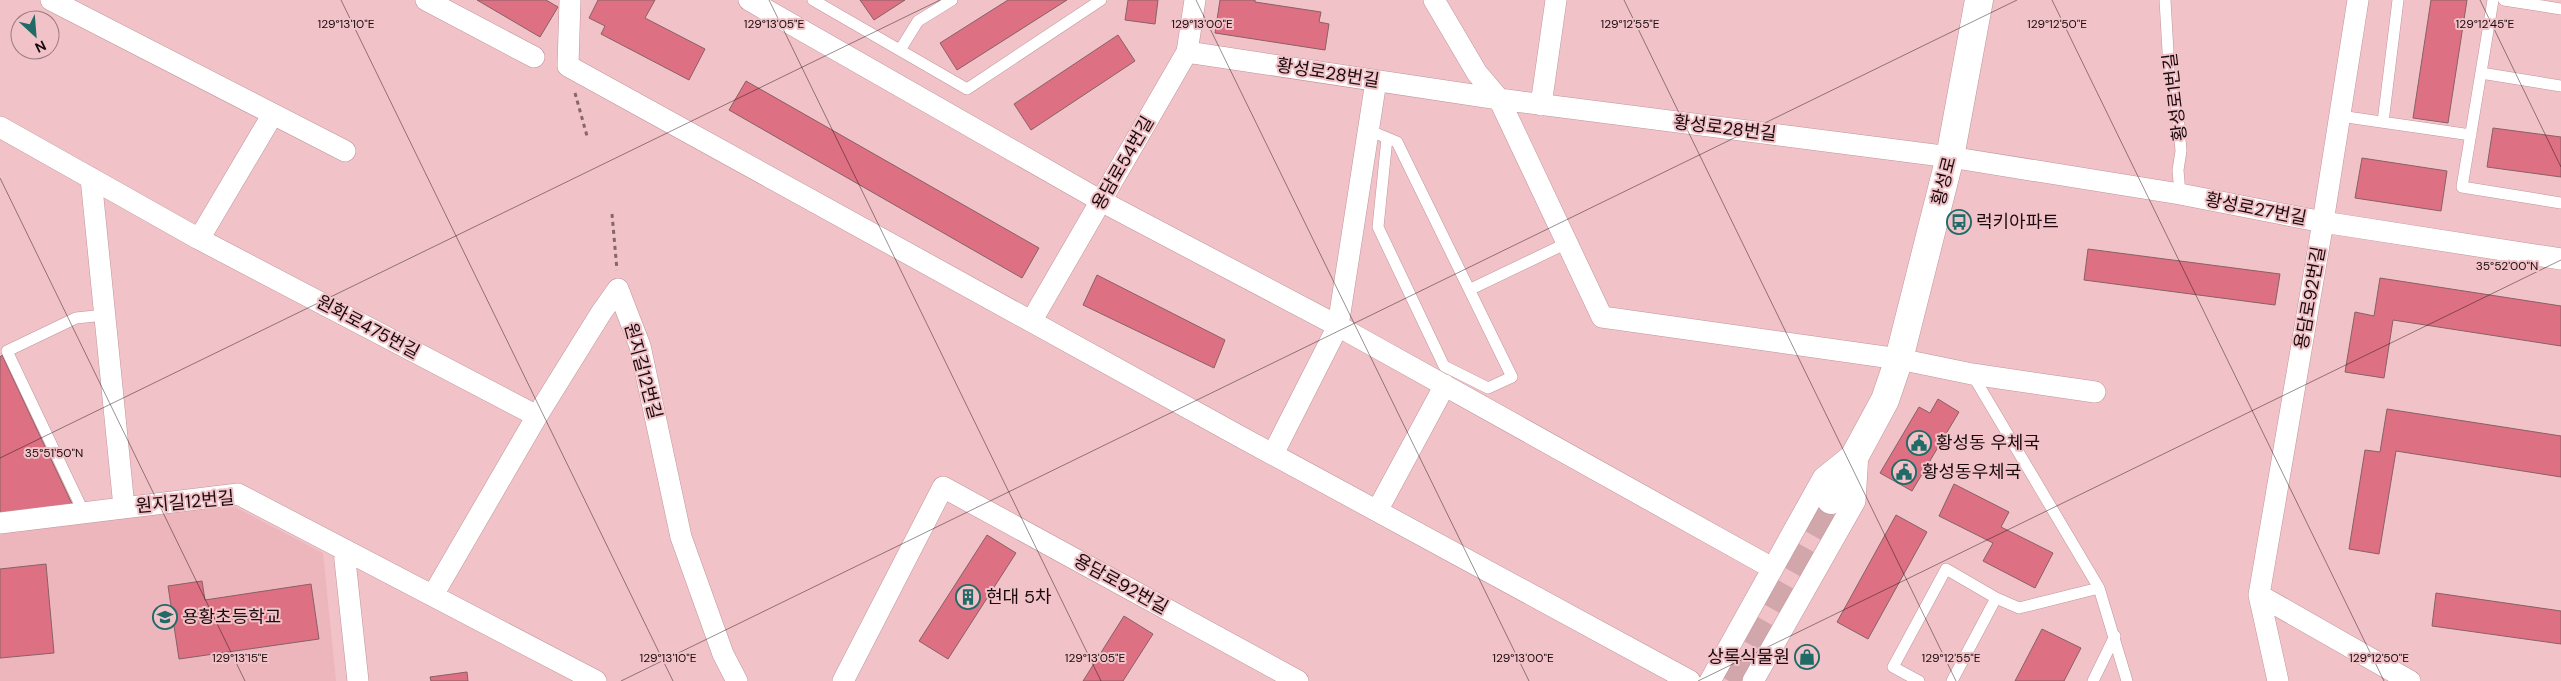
<svg xmlns="http://www.w3.org/2000/svg" width="2561" height="681" font-family="'DM Sans','Noto Sans KR',sans-serif">
<style>
.built{fill:#ecb6bc}
.building{fill:#dd7183;stroke:#896065}
.lines{fill:none;stroke-linecap:round;stroke-linejoin:round}
.tertiary-tunnel{stroke:#d1a7ac;stroke-width:28;stroke-dasharray:28 14;stroke-linecap:butt}
.service-casing{stroke:#c09499;stroke-width:12}
.minor-casing{stroke:#c09499;stroke-width:22}
.tertiary-casing{stroke:#c09499;stroke-width:29}
.path{stroke:#85666a;stroke-width:3;stroke-dasharray:4 4;stroke-linecap:butt}
.service{stroke:#fff;stroke-width:11}
.minor{stroke:#fff;stroke-width:21}
.tertiary{stroke:#fff;stroke-width:28}
.ticks{fill:none;stroke:#1b0b0e;stroke-width:1;stroke-opacity:0.45}
.labels{text-anchor:middle;stroke-width:4;stroke-linejoin:round;paint-order:stroke}
.street-label{font-size:18px;fill:#1b0b0e;stroke:#f1c3c8}
.poi-label{font-size:18px;fill:#1b0b0e;stroke:#f1c3c8;text-anchor:start}
.ticks-label{font-size:12px;text-anchor:middle;fill:#1b0b0e;stroke:#f1c3c8;stroke-width:4;stroke-linejoin:round;paint-order:stroke}
</style>
<rect width="100%" height="100%" fill="#f1c3c8"/>
<!-- built -->
<path class="built" d="M235,507L323,553L336,681H0V530L151,512Z"/>
<!-- building -->
<path class="building" d="M477,0H546L558,7L540,37Z
M598,0H655L645,18L705,49L689,80L601,34L605,26L589,18Z
M860,0H905L874,20Z
M1008,0H1067L957,70L940,43Z
M1128,0H1158L1155,24L1125,20Z
M1220,0H1255V2L1321,12L1319,22L1329,24L1325,50L1215,33Z
M2431,0H2467L2448,123L2413,118Z
M1118,35L1135,61L1031,130L1014,104Z
M746,81L1039,248L1022,278L729,110Z
M2493,128L2561,137V177L2487,167Z
M2362,158L2447,171L2441,211L2355,198Z
M2088,249L2280,274L2275,305L2084,280Z
M1097,275L1225,340L1214,368L1083,305Z
M2380,278L2561,306V346L2393,320L2384,378L2345,372L2355,312L2374,316Z
M2,355L73,506L0,515V357Z
M1938,399L1959,412L1912,491L1880,473L1919,407L1930,413Z
M2387,409L2561,436V477L2396,451L2379,554L2349,549L2365,450L2380,452Z
M1954,484L2009,512L2001,527L2053,553L2035,588L1983,561L1993,543L1939,516Z
M1896,515L1927,532L1868,639L1837,622Z
M987,535L1016,553L948,659L919,641Z
M46,564L54,653L0,658V569Z
M202,581L205,600L311,584L319,639L179,659L168,586Z
M2436,593L2561,611V644L2432,626Z
M1124,616L1153,634L1123,681H1083Z
M2042,629L2081,648L2064,681H2015Z
M467,672L468,681H431L430,677Z"/>
<g class="lines">
<!-- tertiary-tunnel -->
<path class="tertiary-tunnel" d="M1729,681L1831,500"/>
<defs>
<path id="service" d="M813,0L967,89L1101,0
M2165,0L2169,69L2178,114L2181,151L2178,170L2180,194
M2493,0L2462,187L2561,203
M2504,0L2561,9
M900,50L918,21L952,0
M2481,73L2561,86
M2340,116L2471,135
M2383,122L2398,0
M1368,130L1397,142L1512,377L1488,388L1444,366L1378,227L1387,138
M1471,289L1567,243
M1972,374L2099,588L2127,681
M84,513L7,351L76,318L105,315
M1919,681L1893,667L1946,569L1996,598L2019,608L2099,588
M1952,681L1996,598
M2093,681L2115,636"/>
<path id="minor" d="M51,0L345,151
M426,0L534,57
M570,0L568,66L1239,436L1690,681
M749,0L1101,201L1338,326L1772,568
M1434,0L1477,73L1499,99L1602,317L1899,359L1972,374L2095,392
M1187,52L1499,99L1950,157L2180,194L2323,222L2561,259
M1541,105L1556,0
M0,127L199,239L537,416
M91,178L124,507
M199,239L273,114
M1032,320L1187,52L1195,0
M1273,454L1338,326L1376,81
M1377,511L1445,385
M0,523L238,494L596,681
M344,551L358,681
M433,595L537,416L601,313L618,289L640,346L681,537L723,654L737,681
M2259,595L2410,681
M843,681L943,487L1298,681
M1710,681L1823,478L1854,453
M1753,681L1855,501L1858,453
M2278,681L2259,595L2323,222L2358,0"/>
<path id="tertiary" d="M1831,500L1885,400L1899,359L1950,157L1979,0"/>
</defs>
<!-- service casing -->
<use href="#service" class="service-casing"/>
<!-- minor casing -->
<use href="#minor" class="minor-casing"/>
<!-- tertiary casing -->
<use href="#tertiary" class="tertiary-casing"/>
<!-- path -->
<path class="path" d="M575,93L587,136
M612,214L617,270"/>
<!-- service -->
<use href="#service" class="service"/>
<!-- minor -->
<use href="#minor" class="minor"/>
<!-- tertiary -->
<use href="#tertiary" class="tertiary"/>
</g>
<!-- ticks -->
<path class="ticks" d="M341,0L673,681M769,0L1101,681M1196,0L1529,681M1624,0L1956,681M2052,0L2384,681M2480,0L2561,167M0,178L245,681M0,458L940,0M621,681L2017,0M1698,681L2561,260"/>
<!-- icons -->
<defs>
<symbol id="bus-ring" viewBox="-11 -11 22 22"><circle r="9.5" fill="#f1c3c8" stroke="#206b68" stroke-width="1.5"/><path d="M-5-6H5V4H4V6H2V4H-2V6H-4V4H-5ZM-3.5-4V0h7V-4ZM-3.5 1.2v1.5H-2V1.2ZM2 1.2v1.5H3.5V1.2Z" fill="#206b68"/></symbol>
<symbol id="civic-ring" viewBox="-11 -11 22 22"><circle r="9.5" fill="#f1c3c8" stroke="#206b68" stroke-width="1.5"/><path d="M-.6-6.5H3V-4.5H.6V-3L4-1V1h2V6H-6V1h2V-1L-.6-3ZM-1.2 2.5V6h2.4V2.5Z" fill="#206b68"/></symbol>
<symbol id="building-ring" viewBox="-11 -11 22 22"><circle r="9.5" fill="#f1c3c8" stroke="#206b68" stroke-width="1.5"/><path d="M-4-6H4V6H1V3H-1V6H-4ZM-2.5-4.3h1.7v1.8h-1.7ZM.8-4.3h1.7v1.8H.8ZM-2.5-1h1.7V.8h-1.7ZM.8-1h1.7V.8H.8Z" fill="#206b68"/></symbol>
<symbol id="school-ring" viewBox="-11 -11 22 22"><circle r="9.5" fill="#f1c3c8" stroke="#206b68" stroke-width="1.5"/><path d="M0-5L7-2L0 1L-7-2ZM-4 1L0 2.5L4 1V4Q0 6-4 4Z" fill="#206b68"/></symbol>
<symbol id="shop-ring" viewBox="-11 -11 22 22"><circle r="9.5" fill="#f1c3c8" stroke="#206b68" stroke-width="1.5"/><path d="M-5-2.5h2.3a2.7 3.5 0 0 1 5.4 0H5L5.5 6h-11ZM-1.5-2.5h3a1.5 2.3 0 0 0-3 0Z" fill="#206b68"/></symbol>
</defs>
<g fill-rule="evenodd">
<use href="#bus-ring" x="1945" y="208" width="28" height="28"/>
<use href="#civic-ring" x="1905" y="429" width="28" height="28"/>
<use href="#civic-ring" x="1890" y="458" width="28" height="28"/>
<use href="#building-ring" x="954" y="583" width="28" height="28"/>
<use href="#school-ring" x="151" y="603" width="28" height="28"/>
<use href="#shop-ring" x="1793" y="643" width="28" height="28"/>
</g>
<g class="labels">
<!-- street labels -->
<g class="street-label">
<text transform="translate(1328 73) rotate(9)" y="6">황성로28번길</text>
<text transform="translate(2175 97) rotate(-97)" y="6">황성로1번길</text>
<text transform="translate(1725 128) rotate(7)" y="6">황성로28번길</text>
<text transform="translate(1123 163) rotate(-60)" y="6">용담로54번길</text>
<text transform="translate(1944 181) rotate(-76)" y="6">황성로</text>
<text transform="translate(2256 209) rotate(11)" y="6">황성로27번길</text>
<text transform="translate(2310 298) rotate(-80)" y="6">용담로92번길</text>
<text transform="translate(368 327) rotate(28)" y="6">원화로475번길</text>
<text transform="translate(643 371) rotate(75)" y="6">원지길12번길</text>
<text transform="translate(185 502) rotate(-5)" y="6">원지길12번길</text>
<text transform="translate(1121 584) rotate(29)" y="6">용담로92번길</text>
</g>
<!-- poi labels -->
<g class="poi-label">
<text x="1976" y="228">럭키아파트</text>
<text x="1936" y="449">황성동 우체국</text>
<text x="1922" y="478">황성동우체국</text>
<text x="986" y="603">현대 5차</text>
<text x="182" y="623">용황초등학교</text>
<text x="1790" y="663" text-anchor="end">상록식물원</text>
</g>
</g>
<g class="ticks-label">
<text x="346" y="28">129°13'10"E</text>
<text x="774" y="28">129°13'05"E</text>
<text x="1630" y="28">129°12'55"E</text>
<text x="2057" y="28">129°12'50"E</text>
<text x="2485" y="28">129°12'45"E</text>
<text x="1202" y="28">129°13'00"E</text>
<text x="2507" y="270">35°52'00"N</text>
<text x="54" y="457">35°51'50"N</text>
<text x="240" y="662">129°13'15"E</text>
<text x="668" y="662">129°13'10"E</text>
<text x="1095" y="662">129°13'05"E</text>
<text x="1523" y="662">129°13'00"E</text>
<text x="1951" y="662">129°12'55"E</text>
<text x="2379" y="662">129°12'50"E</text>
</g>
<!-- north arrow -->
<g transform="translate(35 35) rotate(154)"><circle r="24" fill="#f1c3c8" stroke="#9b797e"/>
<path d="M0-4L9 19L0 12L-9 19Z" fill="#206b68"/>
<text y="-8" font-size="14" font-weight="bold" text-anchor="middle" fill="#1b0b0e">N</text>
</g>
</svg>
